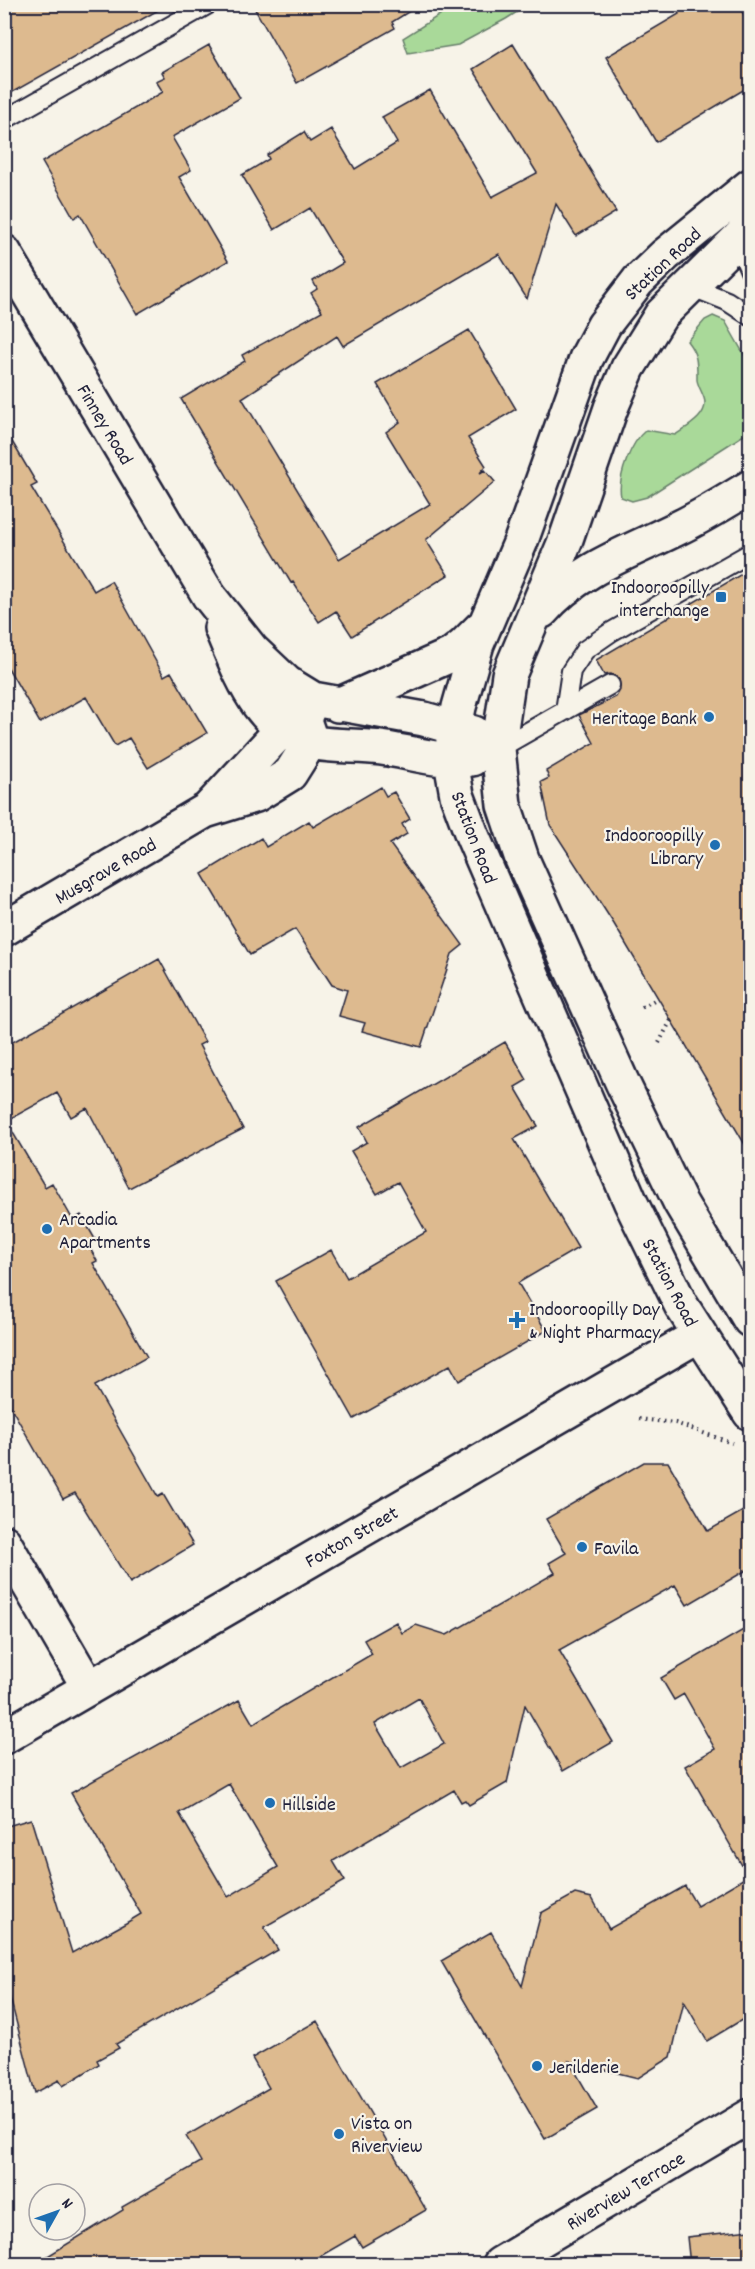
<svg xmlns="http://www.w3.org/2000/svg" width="755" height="2269" font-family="Dekko,sans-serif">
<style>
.green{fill:#a9d999;stroke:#667e6a;stroke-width:1.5}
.building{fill:#ddba8f;stroke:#22223b;stroke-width:1.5;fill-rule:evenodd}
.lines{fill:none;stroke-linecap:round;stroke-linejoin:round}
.lane-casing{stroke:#22223b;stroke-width:22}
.street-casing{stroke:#22223b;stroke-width:38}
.secondary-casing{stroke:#22223b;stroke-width:38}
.path{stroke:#22223b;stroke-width:4;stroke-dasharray:1.5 4.5;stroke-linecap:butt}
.lane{stroke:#f7f3e8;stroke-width:18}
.street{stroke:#f7f3e8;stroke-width:33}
.secondary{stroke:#f7f3e8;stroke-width:33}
.poi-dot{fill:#1f6fb2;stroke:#f7f3e8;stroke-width:2}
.labels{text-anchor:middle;stroke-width:4.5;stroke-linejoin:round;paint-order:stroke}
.street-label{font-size:20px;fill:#22223b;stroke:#f7f3e8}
.poi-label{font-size:20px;fill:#22223b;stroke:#f7f3e8;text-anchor:start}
</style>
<rect width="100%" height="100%" fill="#f7f3e8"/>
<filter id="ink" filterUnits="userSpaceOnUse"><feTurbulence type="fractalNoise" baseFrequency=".0167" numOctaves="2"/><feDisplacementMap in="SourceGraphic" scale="12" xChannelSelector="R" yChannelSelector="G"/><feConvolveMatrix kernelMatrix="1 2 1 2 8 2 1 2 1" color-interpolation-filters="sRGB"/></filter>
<g filter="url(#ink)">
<!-- green -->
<path class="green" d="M457,4H528V5L506,19L458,45L408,53L403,38Z
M713,316L725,321L750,365V431L647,497L632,501L621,497C617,477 631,442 646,430L675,435C687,427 710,415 704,398C702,392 698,386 697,380C697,363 698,355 687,341L705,320Z"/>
<!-- building -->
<path class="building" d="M4,4H169L4,97Z
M252,4H421L392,22L395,28L297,83Z
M674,4H738L750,26V86L656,142L606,57L679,14Z
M513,44L616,212L576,236L556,204L527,299L499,254L343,346L337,336L242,398L339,559L430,504L386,432L400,422L377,384L469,330L516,409L468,438L486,466L480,473L485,470L495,482L426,540L448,575L352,636L336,611L319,622L293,582L291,583L181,399L245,361L242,355L322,311L311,293L317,289L313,281L343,263L310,208L274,230L242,175L269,159L267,155L304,132L310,142L331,129L355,169L397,143L382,117L430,90L492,197L537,173L473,69Z
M209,45L240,98L172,137L191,170L179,177L228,261L137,314L80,214L74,218L42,162L163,92L156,81L165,77L162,72Z
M4,428L37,484L31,487L94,591L111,581L164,676L171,672L207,733L148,768L129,738L115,746L86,697L40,723L4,661Z
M750,569V1153L614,924L550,825L541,782L549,778L546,771L594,743L579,715L616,697L620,690L619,679L611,674L604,675L596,660Z
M381,787L386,796L394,792L410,819L402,824L407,834L390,844L463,945L452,954L421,1047L362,1031L365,1023L339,1016L347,990L332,985L295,929L250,955L202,874L261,838L266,847L309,821L313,827Z
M159,959L205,1042L199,1045L243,1129L129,1188L87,1108L71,1117L57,1093L6,1121L45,1187L52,1183L73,1220L81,1215L95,1239L87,1243L97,1261L93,1263L147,1357L95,1386L158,1497L163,1494L193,1545L130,1583L75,1493L63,1499L4,1395V1047Z
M505,1042L527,1080L515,1087L538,1126L514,1139L578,1248L518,1283L546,1331L459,1381L450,1365L354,1419L276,1281L331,1250L347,1278L426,1232L398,1182L377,1194L351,1151L367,1142L359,1127Z
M644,1462H668L708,1531L750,1507V1568L687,1605L675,1585L559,1650L613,1742L563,1771L525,1705L507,1783L469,1805L465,1800L461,1802L454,1790L333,1861L345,1881L264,1927L278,1950L116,2044L119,2048L97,2060L99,2064L63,2086L59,2080L35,2093L4,1975V1827L31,1819L72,1953L126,1923L141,1914L71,1793L239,1700L253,1724L372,1654L364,1640L396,1622L402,1633L416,1625L447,1635L555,1573L549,1563L566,1553L546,1519ZM419,1698L444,1744L401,1768L375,1724ZM229,1784L278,1867L228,1897L179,1813Z
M750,1626V2015L707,2041L684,2001L671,2057L638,2078L569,2061L597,2109L545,2139L441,1961L491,1932L522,1986L541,1913L575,1894L592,1898L609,1929L685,1886L697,1906L748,1876L685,1766L715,1749L684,1694L674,1700L661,1678Z
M317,2021L426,2210L362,2247L355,2236L305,2265H33L123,2210L122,2207L201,2162L186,2136L269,2088L252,2058Z
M750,2230V2265H690L687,2237Z"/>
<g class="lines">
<defs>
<path id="lane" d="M4,120L209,4
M734,234L750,271
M690,286L727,301L750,316
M565,711L571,671L585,650L611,632L750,553
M498,749L610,685"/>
<path id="street" d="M209,808L274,738L307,712
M4,929L205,811L256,795L290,774L307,747L308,732L302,715L273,673
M4,1542L89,1688
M4,1737L699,1335
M500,2264L750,2116"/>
<path id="secondary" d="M750,186L665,255L638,281L604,325L586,359L521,541L477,644L459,707L453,739L452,767L457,795L472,835L631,1203L681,1305L750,1413
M750,227L661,315L628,368L611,408L566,539L509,675L498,749L504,805L522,859L622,1082L680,1202L750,1320
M4,252L209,596L252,650L287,683L313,699L424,719L474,733
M542,611C578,569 630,552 678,528C703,516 727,501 750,487
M221,628C241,675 259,732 316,743C337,747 359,745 381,748C410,752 442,763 472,759
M338,705L451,655L464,645L481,628"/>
</defs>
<!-- lane casing -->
<use href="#lane" class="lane-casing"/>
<!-- street casing -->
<use href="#street" class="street-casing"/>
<!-- secondary casing -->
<use href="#secondary" class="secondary-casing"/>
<!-- path -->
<path class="path" d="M642,1007L658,998
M659,1043L671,1020
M748,1239L750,1238
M639,1419L675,1423L732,1443"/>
<!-- lane -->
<use href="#lane" class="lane"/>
<!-- street -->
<use href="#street" class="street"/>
<!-- secondary -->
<use href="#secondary" class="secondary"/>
</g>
</g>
<!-- markers -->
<g class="poi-dot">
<rect x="715" y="591" width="12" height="12" rx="3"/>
<circle cx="709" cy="717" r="6"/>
<circle cx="715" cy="845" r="6"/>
<circle cx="47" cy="1229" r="6"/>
<path d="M514 1311h6v6h6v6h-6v6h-6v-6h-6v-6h6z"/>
<circle cx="582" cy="1547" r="6"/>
<circle cx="270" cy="1803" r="6"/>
<circle cx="537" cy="2066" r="6"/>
<circle cx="339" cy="2134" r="6"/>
</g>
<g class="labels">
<!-- street labels -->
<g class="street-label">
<text transform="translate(662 263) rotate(-43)" y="7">Station Road</text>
<text transform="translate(106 424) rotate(59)" y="7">Finney Road</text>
<text transform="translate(475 837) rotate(69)" y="7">Station Road</text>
<text transform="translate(105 870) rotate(-30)" y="7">Musgrave Road</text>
<text transform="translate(671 1282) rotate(62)" y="7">Station Road</text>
<text transform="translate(351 1536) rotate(-30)" y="7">Foxton Street</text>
<text transform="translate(625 2190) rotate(-31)" y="7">Riverview Terrace</text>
</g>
<!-- poi labels -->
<g class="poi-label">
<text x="709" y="593" text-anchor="end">Indooroopilly<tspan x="709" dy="23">interchange</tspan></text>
<text x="697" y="724" text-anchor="end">Heritage Bank</text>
<text x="703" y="841" text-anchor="end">Indooroopilly<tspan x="703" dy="23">Library</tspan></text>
<text x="59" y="1225">Arcadia<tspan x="59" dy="23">Apartments</tspan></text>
<text x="529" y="1315">Indooroopilly Day<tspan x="529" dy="23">&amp; Night Pharmacy</tspan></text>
<text x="594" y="1554">Favila</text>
<text x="282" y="1810">Hillside</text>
<text x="549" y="2073">Jerilderie</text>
<text x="351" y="2129">Vista on<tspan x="351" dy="23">Riverview</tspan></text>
</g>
</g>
<!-- margin -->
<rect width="755" height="2269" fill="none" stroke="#f7f3e8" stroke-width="24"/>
<rect x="12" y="12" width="731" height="2245" fill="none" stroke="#22223b" stroke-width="2" filter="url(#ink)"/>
<!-- north arrow -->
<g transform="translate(57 2212) rotate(50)"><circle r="28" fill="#f7f3e8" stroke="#a29fa3" stroke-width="1.5"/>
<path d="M0-4.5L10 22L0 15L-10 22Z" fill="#1f6fb2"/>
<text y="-9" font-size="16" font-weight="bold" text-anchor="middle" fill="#22223b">N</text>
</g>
</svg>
